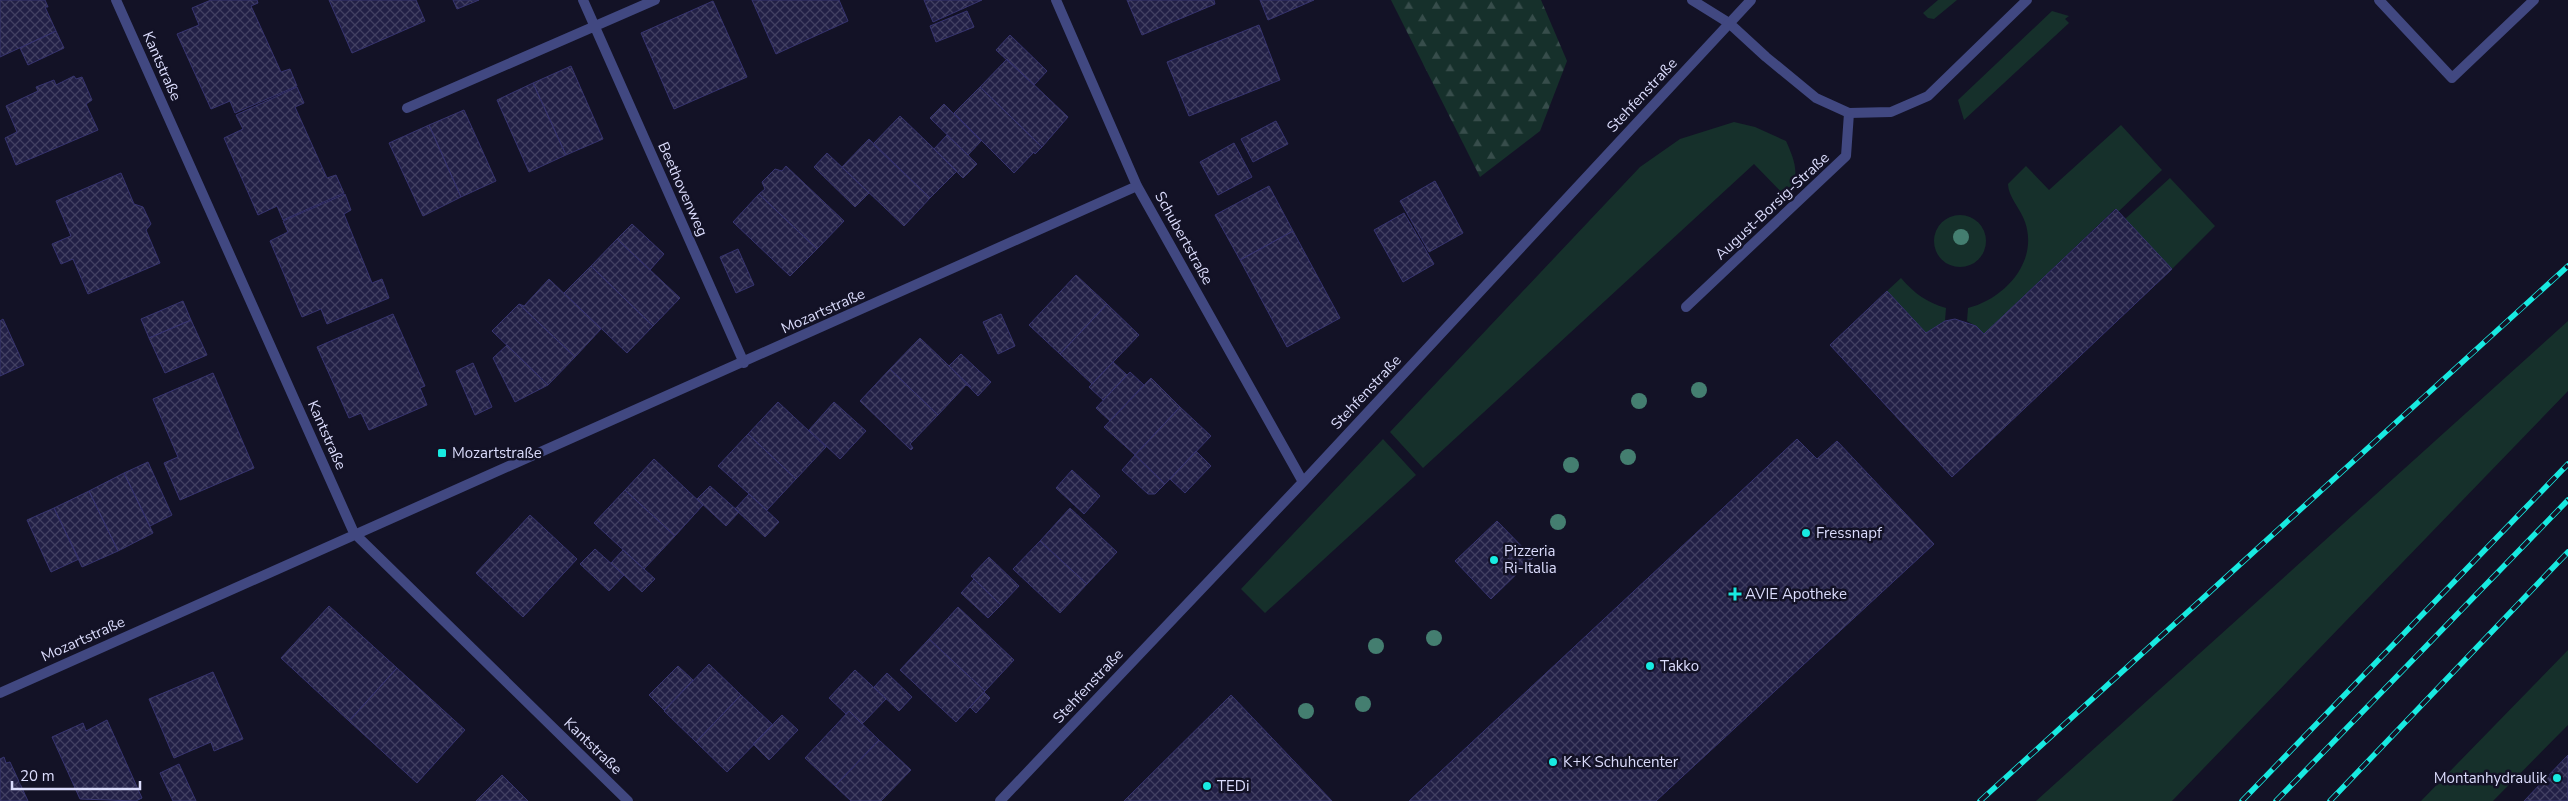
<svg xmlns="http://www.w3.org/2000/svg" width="2568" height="801" font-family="'Nunito Sans',sans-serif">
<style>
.green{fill:#16302b}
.forest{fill:url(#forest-firs)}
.building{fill:url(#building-cross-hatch);stroke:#37346f}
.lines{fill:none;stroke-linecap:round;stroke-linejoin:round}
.lane{stroke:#414881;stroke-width:10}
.street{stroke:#414881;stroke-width:10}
.rail-casing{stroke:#18eae1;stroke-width:5.5}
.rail{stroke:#131226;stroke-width:4;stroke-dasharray:11;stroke-linecap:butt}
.tree{fill:#447e70}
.poi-dot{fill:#18eae1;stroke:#131226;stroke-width:2}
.labels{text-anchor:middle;stroke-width:5;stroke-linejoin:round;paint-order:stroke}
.street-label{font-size:15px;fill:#dbdcfc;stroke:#131226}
.poi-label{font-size:15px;fill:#dbdcfc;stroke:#131226;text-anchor:start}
</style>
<defs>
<pattern id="forest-firs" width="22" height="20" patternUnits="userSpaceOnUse" patternTransform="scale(1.25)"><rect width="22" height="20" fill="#16302b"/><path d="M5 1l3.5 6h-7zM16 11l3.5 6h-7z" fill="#374d4b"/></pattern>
<pattern id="building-cross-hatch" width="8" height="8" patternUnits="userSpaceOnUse" patternTransform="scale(1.25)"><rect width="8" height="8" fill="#222046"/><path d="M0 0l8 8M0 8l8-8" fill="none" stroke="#424062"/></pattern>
</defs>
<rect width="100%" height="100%" fill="#131226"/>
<!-- green -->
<path class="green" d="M1938,0H1957L1934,19L1928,18L1923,13Z
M2052,11L2069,16L2065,19L2069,23L1964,120L1958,100Z
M1734,122L1755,127L1786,141C1795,161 1802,178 1785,196L1754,164L1423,468L1390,432L1640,167L1680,139Z
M2121,125L2162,170L2118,212L2115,209L1984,334L1976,326L1967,321L1968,308C2004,299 2039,262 2025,222C2021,209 2008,197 2008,184L2026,166L2049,190Z
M2170,178L2215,226L2172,269L2125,219Z
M1934 241a26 26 0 1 1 52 0a26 26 0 1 1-52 0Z
M1901,278C1915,294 1926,302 1946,308L1945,321L1926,333L1887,291Z
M2568,321V391L2172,801H2036Z
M1383,439L1416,475L1265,613L1241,589Z
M2568,650V725L2493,801H2421Z"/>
<!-- forest -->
<path class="forest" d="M1391,0H1541L1567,61L1540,131L1480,177Z"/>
<!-- building -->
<path class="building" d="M0,0H45L48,7H45L56,31L0,57Z
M211,0H257L258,3L251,6L281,72L290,69L297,86L235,113L230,101L211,109L177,34L199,25L192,8Z
M329,0H416L425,21L352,53Z
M453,0H479L457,9Z
M752,0H839L848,21L776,54Z
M924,0H982L933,22Z
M1127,0H1214L1215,4L1142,35Z
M1260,0H1314L1268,20Z
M713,1L747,77L674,109L641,33Z
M967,11L974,27L936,42L930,26Z
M1259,25L1280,80L1189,116L1167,62Z
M56,31L64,48L28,65L20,48Z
M1010,35L1047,71L1034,85L996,50Z
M1007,59L1068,117L1042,147L980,87Z
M571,66L603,139L566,155L533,83Z
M74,76L76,79L82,77L92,100L86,104L98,130L16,165L5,138L17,132L6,106L38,91L36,87L54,80L56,85Z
M533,83L566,155L529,172L497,100Z
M297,87L304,103L295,107L327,178L336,175L344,193L283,220L277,206L258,215L224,138L243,129L236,115Z
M980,87L1042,147L1035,154L1034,152L1014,173L954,113Z
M944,104L981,141L968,155L930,118Z
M464,110L496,181L461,197L429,125Z
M900,116L957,171L930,198L873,144Z
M1276,121L1288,144L1253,162L1241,139Z
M429,125L461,197L423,216L389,143Z
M947,135L977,164L963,178L934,149Z
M869,139L930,198L904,226L842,167Z
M1234,143L1252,177L1218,195L1200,162Z
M827,153L869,193L855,207L814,167Z
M786,166L844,221L817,249L759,194L765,189L762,182L775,169L782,171Z
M121,173L134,204L143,207L151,224L146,230L160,263L88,294L73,259L61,264L52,244L71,236L56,201Z
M1435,181L1463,233L1429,252L1400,201Z
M1269,186L1293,231L1240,260L1215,215Z
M345,194L351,210L344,214L372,283L382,279L389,298L327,324L321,309L302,317L270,241L288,232L283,221Z
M759,194L817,249L790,276L733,222Z
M2116,209L2172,269L1952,477L1830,345L1887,291L1926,333L1945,321L1955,319L1976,326L1984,334Z
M1404,213L1434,264L1403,282L1374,230Z
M632,224L664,254L650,270L617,239Z
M1293,231L1340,318L1287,347L1240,260Z
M617,239L680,298L653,326L591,266Z
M738,249L754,285L736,293L720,257Z
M591,266L653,326L627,353L564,293Z
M1076,275L1107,304L1060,354L1029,325Z
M549,279L601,329L575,357L519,304L524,306Z
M183,301L191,320L149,338L141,319Z
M519,304L575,357L548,385L492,331Z
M1107,304L1139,335L1092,384L1060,354Z
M393,314L425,386L420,388L427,405L369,430L361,413L349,418L317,347Z
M1001,314L1015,346L998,354L983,322Z
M3,319L24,365L0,376V321Z
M191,320L207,355L165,373L149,338Z
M920,338L971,387L966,385L938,415L890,369Z
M507,345L548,385L515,402L493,358Z
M961,354L991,382L978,396L949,366Z
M1113,362L1127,375L1103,400L1089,387Z
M473,363L492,407L475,415L456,371Z
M890,369L938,415L910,444L913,448L911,450L860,401Z
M1130,372L1144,385L1110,421L1096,408Z
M213,373L254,468L180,500L164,463L178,457L153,399Z
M1151,378L1180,407L1135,455L1104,427Z
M778,402L826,447L796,479L748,434Z
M834,402L866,431L840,459L809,430Z
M1180,407L1211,436L1165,484L1135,455Z
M748,434L796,479L767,510L718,466Z
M1797,439L1817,459L1837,441L1934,544L1656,801H1409Z
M1196,451L1211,466L1185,493L1170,479Z
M1135,455L1165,484L1155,494H1148L1122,470Z
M654,459L703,505L675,536L625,490Z
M148,462L172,515L150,526L124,473Z
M1072,470L1100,496L1084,514L1056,488Z
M124,473L153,533L118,551L89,491Z
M710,486L739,512L726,526L697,499Z
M625,490L675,536L644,569L594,523Z
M89,491L118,551L82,567L54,508Z
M749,494L779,522L765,537L735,509Z
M54,508L79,559L51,572L27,520Z
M1070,508L1117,552L1087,584L1040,541Z
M530,515L577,559L523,617L476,573Z
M1497,521L1533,558L1491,599L1455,561Z
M1040,541L1087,584L1060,613L1013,569Z
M595,549L624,575L609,591L580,564Z
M623,550L655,579L642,592L611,563Z
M989,557L1019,586L1001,605L971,576Z
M974,579L1001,605L988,618L961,593Z
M329,606L397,668L349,721L281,658Z
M958,607L1014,660L985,691L929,639Z
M929,639L985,691L956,722L900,670Z
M709,664L741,695L696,742L664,711Z
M678,666L693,680L664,710L649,695Z
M397,668L465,730L417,783L349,721Z
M855,670L886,699L862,724L849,711L846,714L829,698Z
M213,672L243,739L214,751L211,742L174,758L149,699Z
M887,673L912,697L899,711L874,687Z
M984,692L990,698L976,713L970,707Z
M741,695L773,725L727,772L696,742Z
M1231,695L1332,801H1124Z
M849,711L879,740L835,786L805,758Z
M782,715L798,730L769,760L753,744Z
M107,720L142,798L136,801L80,799L52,737L83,723L86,731Z
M879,740L911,770L881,801H851L835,786Z
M2568,755V801H2524Z
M4,757L6,763L10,762L28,801H0V759Z
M179,764L196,801H173L160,773Z
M502,775L528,801H476Z"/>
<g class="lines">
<!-- lane -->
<path class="lane" d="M1692,0L1729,23
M2379,0L2452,78L2534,0
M1686,307L1846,156L1849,113"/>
<!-- street -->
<path class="street" d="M116,0L354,533L628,801
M583,0L744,363
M1056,0L1137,186L1303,482
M1729,23L1766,57L1816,98L1849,113L1891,112L1928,96L2027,0
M407,108L655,0
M0,693L1137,186
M1000,801L1303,482L1751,0"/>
<defs>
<path id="rail" d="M1980,801L2568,266
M2242,801L2568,464
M2276,801L2568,500
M2330,801L2568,552"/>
</defs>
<!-- rail casing -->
<use href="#rail" class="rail-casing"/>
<!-- rail -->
<use href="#rail" class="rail"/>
</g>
<!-- trees -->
<g class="tree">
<circle cx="1961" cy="237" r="8"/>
<circle cx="1699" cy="390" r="8"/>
<circle cx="1639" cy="401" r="8"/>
<circle cx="1628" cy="457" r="8"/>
<circle cx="1571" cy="465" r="8"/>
<circle cx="1558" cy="522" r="8"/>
<circle cx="1434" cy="638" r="8"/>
<circle cx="1376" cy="646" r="8"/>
<circle cx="1363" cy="704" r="8"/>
<circle cx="1306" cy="711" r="8"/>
</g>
<!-- markers -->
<g class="poi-dot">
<rect x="437" y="448" width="10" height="10" rx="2.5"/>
<circle cx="1806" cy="533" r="5"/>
<circle cx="1494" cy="560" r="5"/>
<path d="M1732.5 586.5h5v5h5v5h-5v5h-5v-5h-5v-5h5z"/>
<circle cx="1650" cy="666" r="5"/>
<circle cx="1553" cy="762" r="5"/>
<circle cx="2557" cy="778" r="5"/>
<circle cx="1207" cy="786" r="5"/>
</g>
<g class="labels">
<!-- street labels -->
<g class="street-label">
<text transform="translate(162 66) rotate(66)" y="5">Kantstraße</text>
<text transform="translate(1642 95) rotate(-47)" y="5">Stehfenstraße</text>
<text transform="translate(683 189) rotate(66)" y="5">Beethovenweg</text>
<text transform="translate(1772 206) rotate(-43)" y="5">August-Borsig-Straße</text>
<text transform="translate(1184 238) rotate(61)" y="5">Schubertstraße</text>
<text transform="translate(823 311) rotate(-24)" y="5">Mozartstraße</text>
<text transform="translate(1366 392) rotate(-47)" y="5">Stehfenstraße</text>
<text transform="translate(327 435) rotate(66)" y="5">Kantstraße</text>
<text transform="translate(83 639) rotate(-24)" y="5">Mozartstraße</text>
<text transform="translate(1088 686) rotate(-47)" y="5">Stehfenstraße</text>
<text transform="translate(593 746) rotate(44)" y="5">Kantstraße</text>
</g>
<!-- poi labels -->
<g class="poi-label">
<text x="452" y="458">Mozartstraße</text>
<text x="1816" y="538">Fressnapf</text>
<text x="1504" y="556">Pizzeria<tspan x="1504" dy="17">Ri-Italia</tspan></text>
<text x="1745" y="599">AVIE Apotheke</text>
<text x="1660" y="671">Takko</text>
<text x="1563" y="767">K+K Schuhcenter</text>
<text x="2547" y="783" text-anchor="end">Montanhydraulik</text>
<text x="1217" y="791">TEDi</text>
</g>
</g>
<!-- scale -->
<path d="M12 781v8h128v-8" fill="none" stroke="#dbdcfc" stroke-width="2.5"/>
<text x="20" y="781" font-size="15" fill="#dbdcfc" stroke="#131226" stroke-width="4" paint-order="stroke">20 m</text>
</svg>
